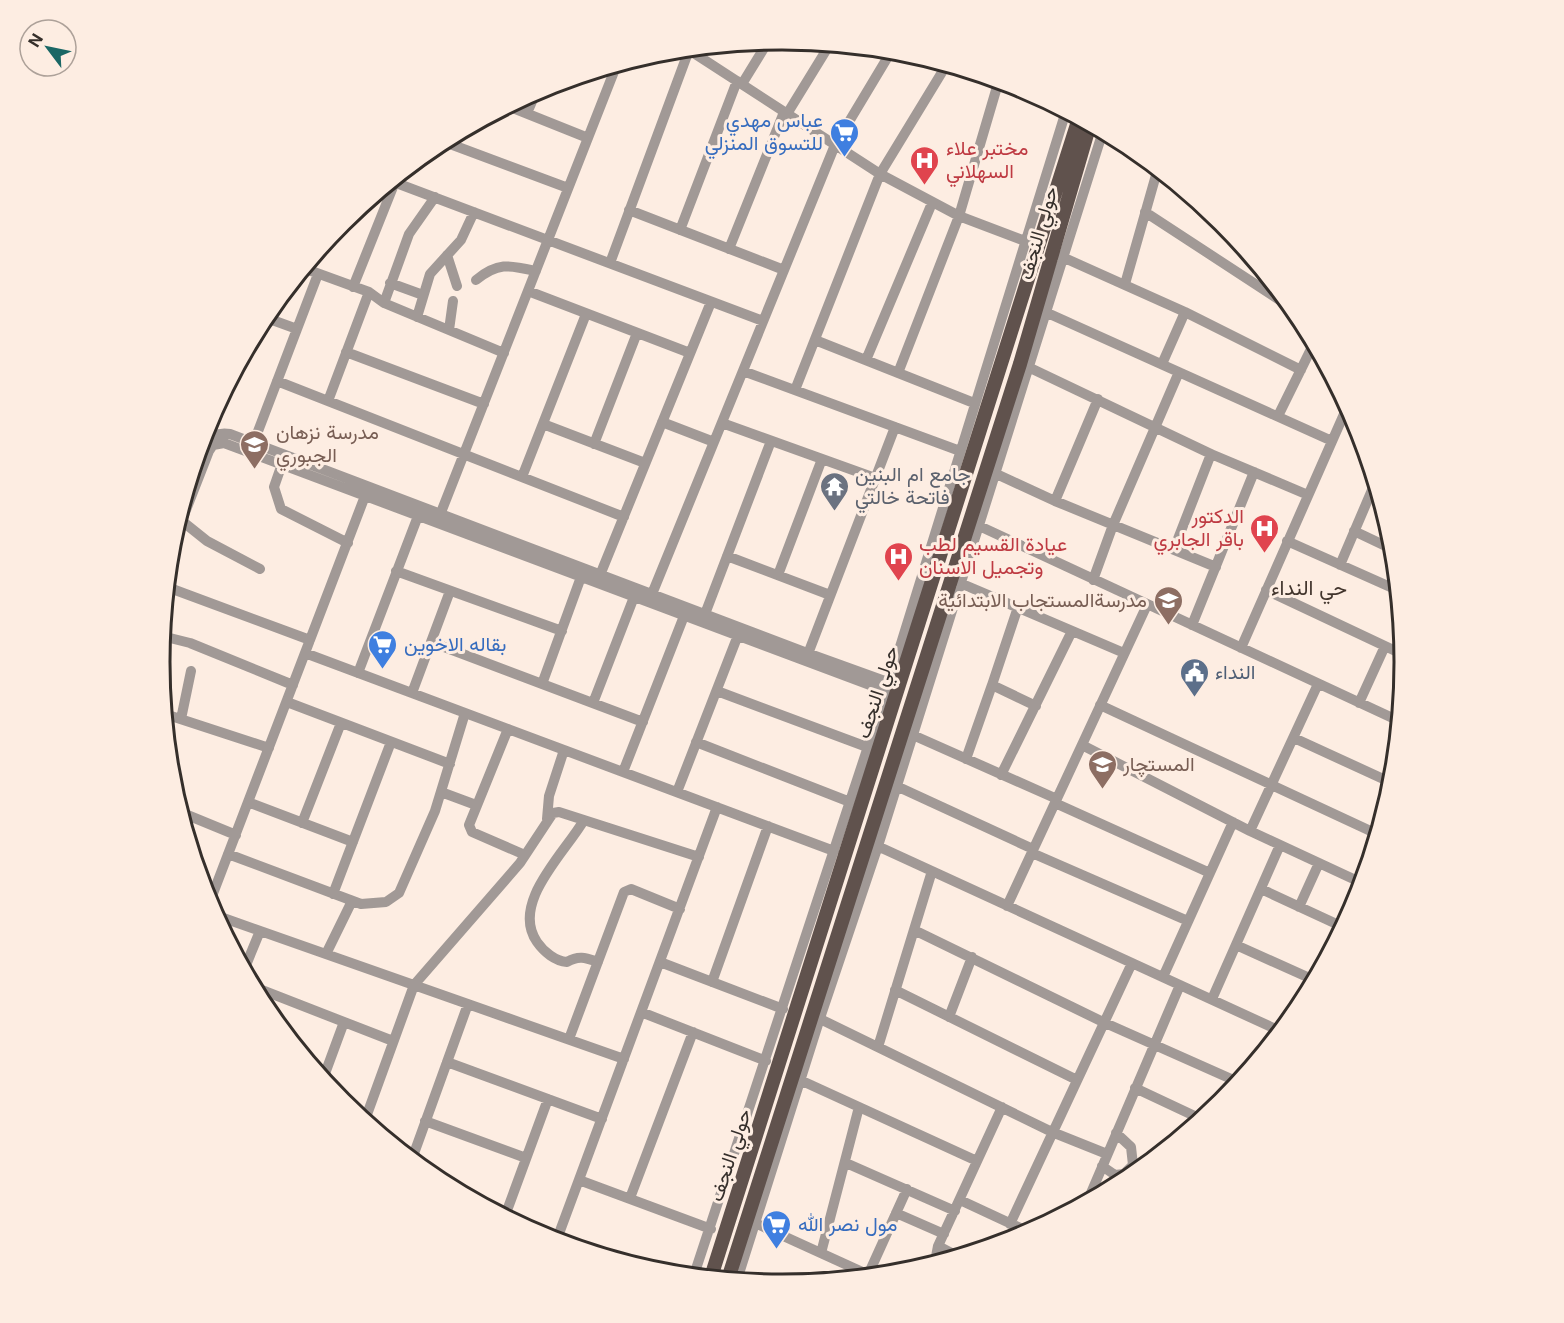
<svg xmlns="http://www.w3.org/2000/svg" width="1564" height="1323" font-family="Inter,Vazirmatn,sans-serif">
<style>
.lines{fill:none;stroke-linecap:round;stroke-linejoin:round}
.minor{stroke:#a19996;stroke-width:10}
.major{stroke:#60524d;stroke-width:14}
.labels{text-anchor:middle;stroke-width:6;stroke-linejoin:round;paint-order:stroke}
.shop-label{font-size:20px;fill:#366cbe;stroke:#fdede2;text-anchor:start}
.health-label{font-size:20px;fill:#be3a42;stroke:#fdede2;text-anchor:start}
.street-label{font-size:20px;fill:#352f2b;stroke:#fdede2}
.education-label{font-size:20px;fill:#785e54;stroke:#fdede2;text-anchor:start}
.worship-label{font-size:20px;fill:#5b616d;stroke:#fdede2;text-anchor:start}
.service-label{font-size:20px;fill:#4e5e75;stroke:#fdede2;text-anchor:start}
.neighbourhood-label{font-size:21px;fill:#41342c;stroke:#fdede2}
.rim{fill:none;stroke:#352f2b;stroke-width:3}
</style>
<rect width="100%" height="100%" fill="#fdede2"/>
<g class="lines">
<!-- minor -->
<path class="minor" d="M686,48L880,174L959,216L1025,241
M952,66L999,80
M742,84L769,40
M508,106L588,138
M527,113L537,90
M787,114L830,44
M442,141L568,188
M391,181L763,321
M629,210L784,270
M1145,212L1295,310
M680,230L737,81
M729,249L784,112
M447,255L457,286
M1060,256L1185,312L1301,370
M610,263L689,50
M303,268L369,292L384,303L504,353
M476,280C498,262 509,265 536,271
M390,283L423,295
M1125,284L1158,168
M353,287L395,182
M528,291L690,353
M384,303L409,234L435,197
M1043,311L1332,441
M264,317L297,329
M417,317L430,274L461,240L474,212
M449,330L453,301
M815,340L974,403
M346,352L484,404
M866,360L932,203
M1162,364L1185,312
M1026,366L1211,454L1308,495
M743,371L960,451
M898,373L959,216L999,80
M277,381L624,517
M795,390L880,174L947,64
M328,401L369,292
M1278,416L1314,343
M662,422L714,442
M722,423L875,478
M207,424L211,442
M543,424L645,463
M594,444L637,333
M252,447L318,274
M282,464L274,487L281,509L348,543
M193,470C200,451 206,430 230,434L807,653L882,680L895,681
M990,471L1055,501L1216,567
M522,477L586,314
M1055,501L1098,399
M438,520L617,64
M182,521L207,541L260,569
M975,524L1399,721
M1354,531L1394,550
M1287,541L1397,590
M1174,549L1211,454
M170,551L209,451L213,445L224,443L878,688L890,697
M727,556L830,595
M1340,565L1375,483
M396,571L562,631
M778,575L822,459
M598,580L711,302
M953,580L1124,653
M1093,580L1113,525L1179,372
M167,587L310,640
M1266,590L1404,655
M652,594L835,145L892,50
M1018,607L992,685L1036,706
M705,614L771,441
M1192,625L1254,472
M162,636L190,643L293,685
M431,642L643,722
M1241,648L1348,405
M305,653L834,851
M806,659L895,427
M358,673L418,516
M542,684L581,577
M717,691L867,747
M412,693L450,591
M287,702L450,764
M593,703L634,597
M1359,703L1385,646
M1100,705L1377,834
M165,714L269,748
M181,719L191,671
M508,729L469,825L472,832L525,855
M906,732L1057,799
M1294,738L1392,783
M696,742L850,802
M1082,745L1250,831L1362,883
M966,759L992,685
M623,772L684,616
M1001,775L1072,631
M892,784L1033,849
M441,792L476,805
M677,792L740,630
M248,802L353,842
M1055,803L1210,873
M180,812L236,835
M547,819L549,796L564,750
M584,820C565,853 510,903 537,942C544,952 555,961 567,962C579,955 586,958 598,962
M302,823L341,723
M1250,831L1318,684
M873,844L1280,1031
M1032,853L1188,921
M228,854L361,904L386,902L399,893L435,811L465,713
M1261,889L1343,927
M333,894L391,742
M209,904L365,496
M1007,906L1147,605
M1299,907L1319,863
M215,915L624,1059
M914,930L1103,1022L1238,1082
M1236,945L1314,980
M326,954L352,901
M660,962L783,1009
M244,970L260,931
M1163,977L1233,822
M712,982L768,826
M254,987L393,1041
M895,990L1075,1079
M1212,999L1280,845
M641,1012L766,1061
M814,1016L1052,1132L1107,1154
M949,1017L972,957
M569,1039L624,892L631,889L680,909
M878,1047L932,871
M447,1062L602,1119
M323,1079L344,1022
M800,1080L977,1161
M1135,1088L1201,1119
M365,1120L414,985L520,863L553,813L559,812L699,857
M425,1121L526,1158
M1116,1133L1131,1147L1133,1165L1141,1168
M412,1159L468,1004
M846,1163L955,1211
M1102,1166L1115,1175L1124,1174L1133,1165
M579,1180L711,1229
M630,1198L693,1032
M960,1200L1029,1232
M1088,1200L1180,985
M896,1213L944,1234
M505,1216L548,1099
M755,1223L869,1275
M1010,1224L1132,963
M526,1227L589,1250
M557,1239L717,807
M938,1246L957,1256
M821,1253L859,1107
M935,1262L938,1246L1002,1107
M694,1275L886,692L1066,111
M868,1275L907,1189
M737,1280L820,1018L878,846L1103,131"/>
<!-- major -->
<path class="major" d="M711,1277L1079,118
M728,1279L1020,364L1090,124"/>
</g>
<!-- icons -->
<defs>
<symbol id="supermarket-pin" viewBox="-11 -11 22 30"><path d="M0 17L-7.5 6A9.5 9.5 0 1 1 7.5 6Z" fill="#3f7fe0" stroke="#fdede2"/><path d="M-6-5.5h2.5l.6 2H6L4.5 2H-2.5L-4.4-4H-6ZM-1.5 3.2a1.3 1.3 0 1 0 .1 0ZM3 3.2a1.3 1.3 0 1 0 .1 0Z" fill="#fff"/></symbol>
<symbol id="hospital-pin" viewBox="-11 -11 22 30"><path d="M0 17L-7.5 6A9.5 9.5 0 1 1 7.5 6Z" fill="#e0444e" stroke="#fdede2"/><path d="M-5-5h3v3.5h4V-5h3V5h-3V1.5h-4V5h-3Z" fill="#fff"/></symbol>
<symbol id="school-pin" viewBox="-11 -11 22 30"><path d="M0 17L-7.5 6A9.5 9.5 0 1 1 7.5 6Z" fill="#8d6e63" stroke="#fdede2"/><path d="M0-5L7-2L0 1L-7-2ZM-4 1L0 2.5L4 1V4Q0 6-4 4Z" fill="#fff"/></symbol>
<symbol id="temple-pin" viewBox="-11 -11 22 30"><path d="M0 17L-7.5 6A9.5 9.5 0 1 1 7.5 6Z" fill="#6b7280" stroke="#fdede2"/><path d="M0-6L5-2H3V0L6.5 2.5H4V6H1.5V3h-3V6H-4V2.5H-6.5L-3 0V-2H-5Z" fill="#fff"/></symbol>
<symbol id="civic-pin" viewBox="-11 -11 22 30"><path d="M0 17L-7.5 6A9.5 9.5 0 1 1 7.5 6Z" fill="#5c6f8a" stroke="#fdede2"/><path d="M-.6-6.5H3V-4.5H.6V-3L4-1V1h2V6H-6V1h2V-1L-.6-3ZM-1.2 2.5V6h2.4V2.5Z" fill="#fff"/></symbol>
</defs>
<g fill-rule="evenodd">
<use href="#supermarket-pin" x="828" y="116" width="33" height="45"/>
<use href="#hospital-pin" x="908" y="144" width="33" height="45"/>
<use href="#school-pin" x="238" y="428" width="33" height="45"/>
<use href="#temple-pin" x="818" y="470" width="33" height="45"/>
<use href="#hospital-pin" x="1248" y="512" width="33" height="45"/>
<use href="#hospital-pin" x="882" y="540" width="33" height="45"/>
<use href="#school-pin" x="1152" y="584" width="33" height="45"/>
<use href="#supermarket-pin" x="366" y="628" width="33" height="45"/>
<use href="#civic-pin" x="1178" y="656" width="33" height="45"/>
<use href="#school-pin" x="1086" y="748" width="33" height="45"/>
<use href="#supermarket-pin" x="760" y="1208" width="33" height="45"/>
</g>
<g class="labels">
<!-- shop labels -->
<g class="shop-label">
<text x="823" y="127" text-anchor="end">عباس مهدي<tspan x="823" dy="23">للتسوق المنزلي</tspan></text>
<text x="404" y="651">بقاله الاخوين</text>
<text x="798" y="1231">مول نصر الله</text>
</g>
<!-- health labels -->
<g class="health-label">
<text x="946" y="155">مختبر علاء<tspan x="946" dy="23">السهلاني</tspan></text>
<text x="1244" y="523" text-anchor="end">الدكتور<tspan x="1244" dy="23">باقر الجابري</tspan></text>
<text x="919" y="551">عيادة القسيم لطب<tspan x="919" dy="23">وتجميل الاسنان</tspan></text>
</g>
<!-- street labels -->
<g class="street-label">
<text transform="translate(1038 233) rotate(-74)" y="7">حولي النجف</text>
<text transform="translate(877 692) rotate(-72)" y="7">حولي النجف</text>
<text transform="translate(730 1155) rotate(-72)" y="7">حولي النجف</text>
</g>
<!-- education labels -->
<g class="education-label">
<text x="276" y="439">مدرسة نزهان<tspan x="276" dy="23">الجبوري</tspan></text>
<text x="1147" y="607" text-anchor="end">مدرسةالمستجاب الابتدائية</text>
<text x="1123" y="771">المستچار</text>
</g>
<!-- worship labels -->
<g class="worship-label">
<text x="855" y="481">جامع ام البنين<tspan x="855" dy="23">فاتحة خالتي</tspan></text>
</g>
<!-- service labels -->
<g class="service-label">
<text x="1215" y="679">النداء</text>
</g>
<!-- neighbourhood labels -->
<g class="neighbourhood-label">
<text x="1309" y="595">حي النداء</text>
</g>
</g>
<!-- crop -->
<path d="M0 0H1564V1323H0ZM170 662a612 612 0 1 1 1224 0a612 612 0 1 1-1224 0Z" fill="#fdede2" fill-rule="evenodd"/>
<path class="rim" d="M170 662a612 612 0 1 1 1224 0a612 612 0 1 1-1224 0Z"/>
<!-- north arrow -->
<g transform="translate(48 48) rotate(302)"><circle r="28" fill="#fdede2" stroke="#ada199" stroke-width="1.5"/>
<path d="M0-4.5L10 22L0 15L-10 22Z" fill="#1a6765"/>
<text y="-9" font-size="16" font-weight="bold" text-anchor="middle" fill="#352f2b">N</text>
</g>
</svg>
